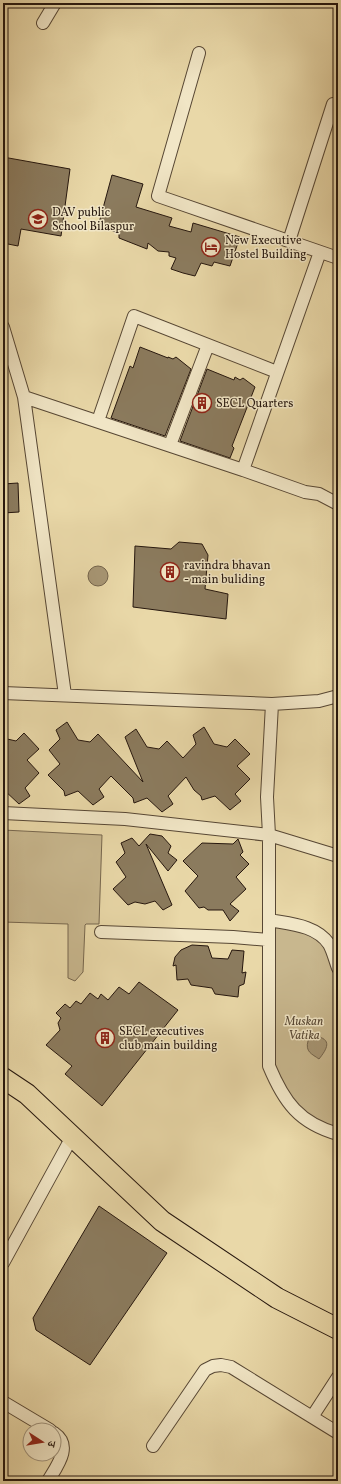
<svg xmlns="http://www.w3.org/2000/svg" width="341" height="1484" font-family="Vollkorn,'Noto Serif Devanagari',serif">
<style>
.green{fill:#c8b78e;stroke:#77674e}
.water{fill:#a79674;stroke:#73634b}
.building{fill:#8b7b5e;stroke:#26170e}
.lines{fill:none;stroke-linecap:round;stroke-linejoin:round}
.street-casing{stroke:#574734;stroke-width:14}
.primary-casing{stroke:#26170e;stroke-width:22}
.street{stroke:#f1e6c6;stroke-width:12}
.primary{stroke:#e9d8a8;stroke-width:20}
.labels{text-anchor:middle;stroke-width:3;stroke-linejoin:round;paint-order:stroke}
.poi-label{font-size:12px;fill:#26170e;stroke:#f1e6c6;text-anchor:start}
.park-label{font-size:12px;font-style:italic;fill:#574734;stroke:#f1e6c6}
</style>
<rect width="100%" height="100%" fill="#e9d8a8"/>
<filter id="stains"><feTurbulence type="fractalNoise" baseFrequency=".005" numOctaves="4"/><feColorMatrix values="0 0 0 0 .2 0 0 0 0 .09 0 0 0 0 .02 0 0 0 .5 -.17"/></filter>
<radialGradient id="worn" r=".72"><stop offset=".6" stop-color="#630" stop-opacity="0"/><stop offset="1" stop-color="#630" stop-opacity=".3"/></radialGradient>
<!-- green -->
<path class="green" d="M3,830L102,835L99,924H86L85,925L83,972L75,981L68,978V924L3,922Z
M269,920L316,931L338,968V1134L297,1114L275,1081Z"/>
<!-- water -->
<path class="water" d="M88 576a10 10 0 1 1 20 0a10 10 0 1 1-20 0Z
M315,1036C333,1039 327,1049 319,1059C312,1054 305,1052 308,1041Z"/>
<!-- building -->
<path class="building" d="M3,157L70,169L61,236L21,229L18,246L3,243Z
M112,175L143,184L136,207L172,218L169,226L191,232L193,223L240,237L230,266L214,262L212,266L201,263L195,276L183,273L171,269L176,258L169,256V252L158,251L148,243L147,249L119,238V234L109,229L110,225L99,223Z
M140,347L168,358V357L173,359L176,357L191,369L165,436L111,418L130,366L133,368Z
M207,369L234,380L235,377L240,380L243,378L255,387L232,446L234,448L230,458L180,441Z
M18,483L19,512L3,513V484Z
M179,542L202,544L208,555L205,589L228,594L226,619L133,607L135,546L171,549Z
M67,722L78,740L90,742L98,734L143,782L125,737L136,729L147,747L159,749L167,741L183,758L196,744L193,735L204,727L214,744L227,747L235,739L250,754L237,766L250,779L235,794L241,801L230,810L215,796L202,800L201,796L194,790L186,777L168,796L173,804L162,812L147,798L134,803L133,798L111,776L99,789L104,797L93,805L78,791L65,796L64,791L48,775L60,764L49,750L60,739L56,730Z
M24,733L39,749L27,760L39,773L25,788L30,796L19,804L3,789V738L16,741Z
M150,834L162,836L171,846L168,853L177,860L168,871L146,844L172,905L163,910L155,901L145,904L135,902L128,905L113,889L126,877L116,862L125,853L121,843L132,838L139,846Z
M238,839L243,852L240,855L249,864L236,877L246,889L230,904L239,911L230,921L223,910H208L204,907L199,908L185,891L198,876L183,861L202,843L233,844Z
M192,945L208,946L212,958L228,959L232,950L244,951L242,973L246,972L244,984L239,986L238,997L215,994L212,988L191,985L188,979L177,980L176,965L173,966L175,957L181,950Z
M139,982L178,1010L102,1106L65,1074L72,1066L46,1045L60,1030L58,1023L61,1018L56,1013L65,1004L70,1008L76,1001L81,1004L90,993L98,999L101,994L108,1000L119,987L129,994Z
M99,1206L167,1253L90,1365L36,1330L33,1318Z"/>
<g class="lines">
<defs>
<path id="street" d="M43,23L55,3
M199,53L158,196L338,258
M289,241L333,104L338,105
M3,327L24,397L65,695
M24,397L243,470L320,252
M98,421L134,316L277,372
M170,445L208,345
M243,470L305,492L319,494L338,504
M3,693L272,704L319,701L338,696
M272,704L267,797L269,835V1066C284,1102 299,1123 338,1134
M3,813L125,819L269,835L338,856
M269,920C290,924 316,925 329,944C333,951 335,960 338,968
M101,932L233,937L269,940
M3,1263L72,1137
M3,1402L50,1430
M312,1417L338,1377
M153,1446L205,1370L213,1366L221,1365L231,1367L338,1433
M48,1481C57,1466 73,1446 54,1433"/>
<path id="primary" d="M3,1078L27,1094L162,1221L277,1298L338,1329"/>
</defs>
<!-- street casing -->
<use href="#street" class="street-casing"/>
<!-- primary casing -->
<use href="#primary" class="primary-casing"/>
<!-- street -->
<use href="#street" class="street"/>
<!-- primary -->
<use href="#primary" class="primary"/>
</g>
<!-- icons -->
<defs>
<symbol id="school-ring" viewBox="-11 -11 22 22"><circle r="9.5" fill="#f1e6c6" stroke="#8f2418" stroke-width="1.5"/><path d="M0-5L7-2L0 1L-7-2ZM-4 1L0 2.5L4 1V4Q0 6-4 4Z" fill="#8f2418"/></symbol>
<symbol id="hotel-ring" viewBox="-11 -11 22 22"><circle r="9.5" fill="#f1e6c6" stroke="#8f2418" stroke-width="1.5"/><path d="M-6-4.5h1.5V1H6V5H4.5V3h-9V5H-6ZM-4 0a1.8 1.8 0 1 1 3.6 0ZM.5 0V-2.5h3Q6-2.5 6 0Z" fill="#8f2418"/></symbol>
<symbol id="building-ring" viewBox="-11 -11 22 22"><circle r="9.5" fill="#f1e6c6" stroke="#8f2418" stroke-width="1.5"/><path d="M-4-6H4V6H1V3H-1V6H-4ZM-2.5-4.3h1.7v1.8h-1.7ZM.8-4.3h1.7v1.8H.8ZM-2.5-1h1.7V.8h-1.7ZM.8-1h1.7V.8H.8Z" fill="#8f2418"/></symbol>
</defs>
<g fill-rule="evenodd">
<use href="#school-ring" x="27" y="208" width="22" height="22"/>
<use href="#hotel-ring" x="200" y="236" width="22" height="22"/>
<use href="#building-ring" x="191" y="392" width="22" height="22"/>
<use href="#building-ring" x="159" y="561" width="22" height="22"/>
<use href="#building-ring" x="94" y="1027" width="22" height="22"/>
</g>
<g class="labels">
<!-- poi labels -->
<g class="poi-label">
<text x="52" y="216">DAV public<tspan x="52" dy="14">School Bilaspur</tspan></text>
<text x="225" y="244">New Executive<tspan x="225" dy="14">Hostel Building</tspan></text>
<text x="216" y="407">SECL Quarters</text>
<text x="184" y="569">ravindra bhavan<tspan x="184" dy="14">- main buliding</tspan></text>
<text x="119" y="1035">SECL executives<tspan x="119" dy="14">club main building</tspan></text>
</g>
<!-- park labels -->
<g class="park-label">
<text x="304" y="1025">Muskan<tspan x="304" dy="14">Vatika</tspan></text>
</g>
</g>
<!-- margin -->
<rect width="341" height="1484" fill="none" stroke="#e9d8a8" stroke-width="16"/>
<rect x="4" y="4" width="333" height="1476" fill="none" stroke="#26170e" stroke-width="2"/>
<rect x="8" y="8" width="325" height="1468" fill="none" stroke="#26170e"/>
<!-- north arrow -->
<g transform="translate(42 1442) rotate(102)"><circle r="19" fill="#f1e6c6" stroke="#a0937c"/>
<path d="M0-3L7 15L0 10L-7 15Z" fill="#8f2418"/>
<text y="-6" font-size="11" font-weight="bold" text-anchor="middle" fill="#26170e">उ</text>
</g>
<rect width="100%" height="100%" filter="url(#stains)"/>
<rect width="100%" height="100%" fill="url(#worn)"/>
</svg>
